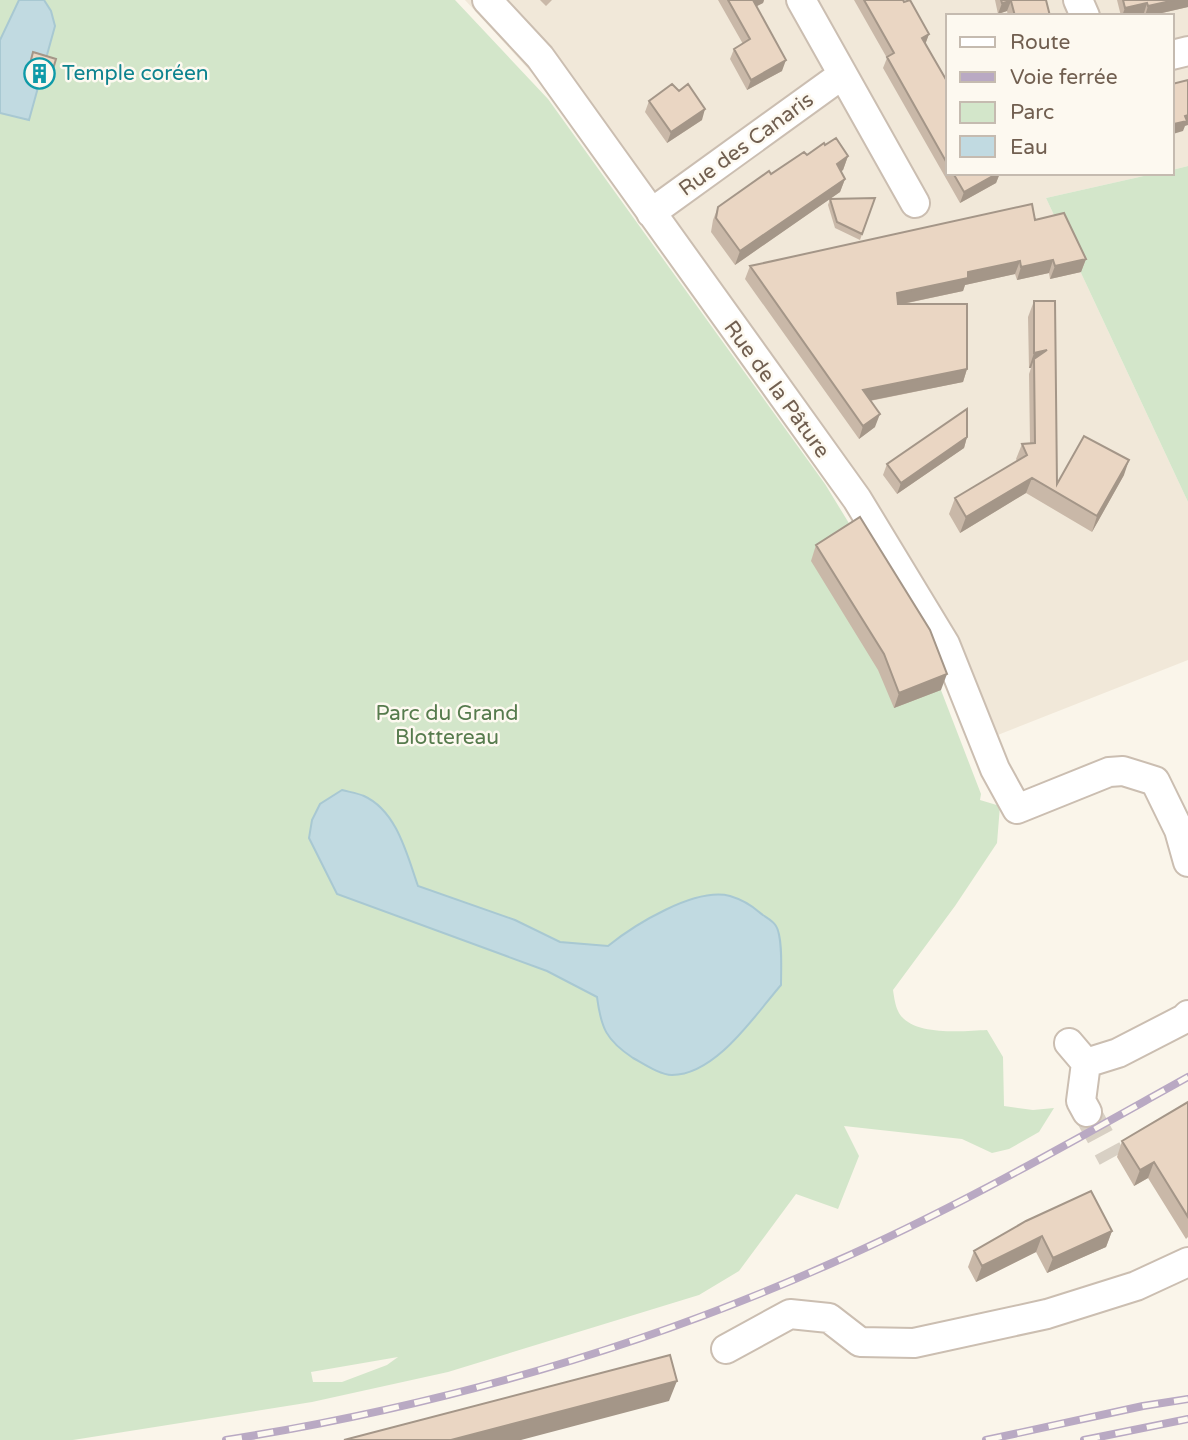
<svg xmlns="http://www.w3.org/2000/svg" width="1188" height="1440" font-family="'Varela Round',sans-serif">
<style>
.residential{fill:#f1e8d9}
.green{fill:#d3e6ca;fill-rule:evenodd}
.water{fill:#c1dae1;stroke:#a8c8d2;stroke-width:2}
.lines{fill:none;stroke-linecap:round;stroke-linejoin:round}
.minor-tunnel{stroke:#d8d0c4;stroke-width:28;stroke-dasharray:28 14;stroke-linecap:butt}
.minor-casing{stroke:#cbbeb1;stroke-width:32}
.minor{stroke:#fff;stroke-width:28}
.rail-casing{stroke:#b9a9c3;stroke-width:8}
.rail{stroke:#fdf9f0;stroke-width:5;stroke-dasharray:16;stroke-linecap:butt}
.wall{fill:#c9b8a8}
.shaded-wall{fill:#a49688}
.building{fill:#ead6c3;stroke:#a49688;stroke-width:2}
.labels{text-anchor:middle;stroke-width:5;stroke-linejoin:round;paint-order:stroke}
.culture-label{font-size:21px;fill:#0d838f;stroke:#fdf9f0;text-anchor:start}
.street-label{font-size:21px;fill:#715f50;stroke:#fdf9f0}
.park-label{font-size:21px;fill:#567b4d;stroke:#fdf9f0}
</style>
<rect width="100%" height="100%" fill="#faf5ea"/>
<!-- residential -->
<path class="residential" d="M465,0H1188V166L1172,170V16H948V173H1157L1046,198L1188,502V660L970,746L932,642L837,486L553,96Z"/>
<!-- green -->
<path class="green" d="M0,0H455L548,99L825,484L924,646L981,794L980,800L1000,806L997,843L955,906L893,990C894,996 895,1005 898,1011C910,1037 964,1031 987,1030L1003,1057L1004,1106L1033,1110L1054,1108L1039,1132L1009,1149L992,1153L962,1139L844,1126L859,1156L838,1209L796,1194L739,1271L699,1295L448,1372L312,1402L73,1440H0ZM398,1357L387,1365L342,1382H313L311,1372Z
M1188,166V502L1046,198L1157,173H1172V170Z"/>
<!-- water -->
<path class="water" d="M19,0H44L51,11L55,26L29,120L0,113V40Z
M342,790C349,792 357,793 364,796C397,811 407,855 418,886L515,920L560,942L608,946C634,925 695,887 730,896C740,899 751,905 759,912C763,916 773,920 776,926C783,937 781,971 781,985C755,1015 716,1075 672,1075C660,1075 644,1064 633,1058C606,1040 601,1028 597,997L547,971L337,894L309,838L312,820L320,804Z"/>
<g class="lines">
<!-- minor-tunnel -->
<path class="minor-tunnel" d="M1087,1112L1112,1158"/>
<defs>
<path id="minor" d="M487,0L540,57L857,499L945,644L995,769L1017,809L1109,772L1123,771L1155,781L1179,830L1188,862
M801,0L915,203
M1078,0L1085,16
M1172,55L1188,51
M651,213L842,75
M1069,1043L1086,1063L1118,1053L1184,1019L1188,1015
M1086,1063L1081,1101L1087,1112
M726,1349L790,1314L829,1318L860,1342L914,1343L1047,1314L1136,1286L1188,1262"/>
</defs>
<!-- minor casing -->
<use href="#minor" class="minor-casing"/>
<!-- minor -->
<use href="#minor" class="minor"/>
<defs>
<path id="rail" d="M226,1440C435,1407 639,1349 832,1263C955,1209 1071,1142 1188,1077
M986,1440L1143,1406L1188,1399
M1084,1440L1188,1419"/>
</defs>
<!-- rail casing -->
<use href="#rail" class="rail-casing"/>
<!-- rail -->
<use href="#rail" class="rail"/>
</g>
<!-- wall -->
<path class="wall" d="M540,0H552L546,6Z
M718,0H764L763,3L757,6L782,71L747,90L730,59L734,49L743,44Z
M854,0H903L929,34L925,44L948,83V173H1000L996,183L960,203L883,68L887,58Z
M995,0H1046L1050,16H1008L1007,11L998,14Z
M1117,0H1188V7L1149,16H1144V13L1134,16H1121Z
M31,58L56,59L47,88L25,82Z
M649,101L702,120L667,143L645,112Z
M825,145L848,156L843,170L841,171L845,179L840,192L735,265L711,232L713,220L718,207L807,155Z
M875,198L860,240L835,228L828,205L830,199Z
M1035,220L1086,259L1081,272L1050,279L1049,273L1017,280L1015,274L965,285L963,291L903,304L967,369L963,382L870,401L875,427L859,439L745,279L750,266Z
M1034,301L1057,484L1124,475L1092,532L1026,493L960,533L949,514L955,498L1017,461L1016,459L1022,444L1030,443L1029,374L1031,368H1029L1028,317Z
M967,437L964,448L897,494L883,475L887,464Z
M816,545L941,690L894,708L878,670L811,561Z
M1188,1102V1237L1186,1239L1148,1178L1134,1186L1117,1157L1122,1141Z
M1026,1221L1112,1231L1106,1247L1047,1273L1036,1252L976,1282L968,1267L974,1251Z"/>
<!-- shaded-wall -->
<path class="shaded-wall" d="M753,0H764L763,3L749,10Z
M1175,0H1188V7L1149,16H1145L1148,6Z
M1011,1L1007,11L998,14L1002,3Z
M1147,3L1144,13L1134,16H1122L1125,8Z
M929,34L925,45L922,38Z
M786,60L782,71L747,90L751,80Z
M705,109L702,120L667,143L671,132Z
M1188,115V125L1185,126L1183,131L1173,134L1172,137V129L1174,124Z
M848,156L843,170L832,178L837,164Z
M998,173H1000L996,183L960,203L964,192Z
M845,179L840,192L735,265L740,251Z
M1086,259L1081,272L1050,279L1055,266Z
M1053,260L1049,273L1017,280L1021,267Z
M1020,261L1015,274L965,285L963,291L892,306L897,293L968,272Z
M1047,350L1034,359L1031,368H1029L1034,353Z
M967,369L963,382L858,403L863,390Z
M880,414L875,427L859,439L863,426Z
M967,437L964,448L897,494L901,483Z
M1129,460L1124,475L1092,532L1097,516Z
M1032,478L1026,493L960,533L966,517Z
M947,674L941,690L894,708L899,693Z
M1154,1162L1148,1178L1134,1186L1140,1170Z
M1112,1231L1106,1247L1047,1273L1053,1258Z
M1042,1236L1036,1252L976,1282L982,1266Z
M677,1381L669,1401L521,1440H451Z"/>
<!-- building -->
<path class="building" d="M728,0H753L786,60L751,80L734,49L750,39Z
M864,0H903L904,2L910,0L929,34L922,38L948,83V165L887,57L894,53Z
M1001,0H1046L1050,16H1015L1011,1L1002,3Z
M1123,0H1175L1148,6L1147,3L1125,8Z
M33,52L56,59L49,83L27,76Z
M1188,80V115L1185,116L1187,121L1174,124L1176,128L1172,129V84Z
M672,84L679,91L688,84L705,109L671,132L649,101Z
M836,138L848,156L837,164L845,179L740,251L716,218L718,207L769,171L771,174L804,152L807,155L824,143L825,145Z
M953,173H998L964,192Z
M875,198L862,234L837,222L830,199Z
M1032,204L1035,220L1064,213L1086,259L1055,266L1053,260L1021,267L1020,261L968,272V278L897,293L898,304H967V369L863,390L880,414L863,426L750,266Z
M1034,301H1055L1057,484L1084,436L1129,460L1097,516L1032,478L966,517L955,498L1027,455L1022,444L1035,443L1034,359L1047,350L1034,353Z
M967,409V437L901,483L887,464Z
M860,517L930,630L947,674L899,693L884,654L816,545Z
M1188,1102V1217L1154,1162L1140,1170L1122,1141Z
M1091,1191L1112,1231L1053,1258L1042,1236L982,1266L974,1251L1026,1221Z
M670,1355L677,1381L451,1440H344Z"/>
<!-- icons -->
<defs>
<symbol id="building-ring" viewBox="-11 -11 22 22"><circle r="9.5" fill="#fdf9f0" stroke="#0f9aa8" stroke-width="1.5"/><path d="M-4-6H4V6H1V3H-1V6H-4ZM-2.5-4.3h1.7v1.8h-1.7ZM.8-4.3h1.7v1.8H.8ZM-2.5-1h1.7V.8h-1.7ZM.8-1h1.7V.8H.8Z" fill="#0f9aa8"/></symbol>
</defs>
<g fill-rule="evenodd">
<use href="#building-ring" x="22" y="56" width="35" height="35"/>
</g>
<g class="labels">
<!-- culture labels -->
<g class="culture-label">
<text x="62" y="80">Temple coréen</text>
</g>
<!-- street labels -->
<g class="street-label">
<text transform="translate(746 144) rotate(-36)" y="7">Rue des Canaris</text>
<text transform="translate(777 389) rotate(54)" y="7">Rue de la Pâture</text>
</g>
<!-- park labels -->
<g class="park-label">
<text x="447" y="720">Parc du Grand<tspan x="447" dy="24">Blottereau</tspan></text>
</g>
</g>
<!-- legend -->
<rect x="946" y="14" width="228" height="161" fill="#fdf9f0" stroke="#c5bbb0" stroke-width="2"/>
<rect x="960" y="37" width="35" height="10" fill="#ffffff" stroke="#c5bbb0" stroke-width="2"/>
<text x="1010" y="49" font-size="21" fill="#715f50">Route</text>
<rect x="960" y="72" width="35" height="10" fill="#b9a9c3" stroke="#c5bbb0" stroke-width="2"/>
<text x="1010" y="84" font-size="21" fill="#715f50">Voie ferrée</text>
<rect x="960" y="102" width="35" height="21" fill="#d3e6ca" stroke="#c5bbb0" stroke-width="2"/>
<text x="1010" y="119" font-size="21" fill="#715f50">Parc</text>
<rect x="960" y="136" width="35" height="21" fill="#c1dae1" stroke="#c5bbb0" stroke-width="2"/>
<text x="1010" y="154" font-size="21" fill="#715f50">Eau</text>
</svg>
